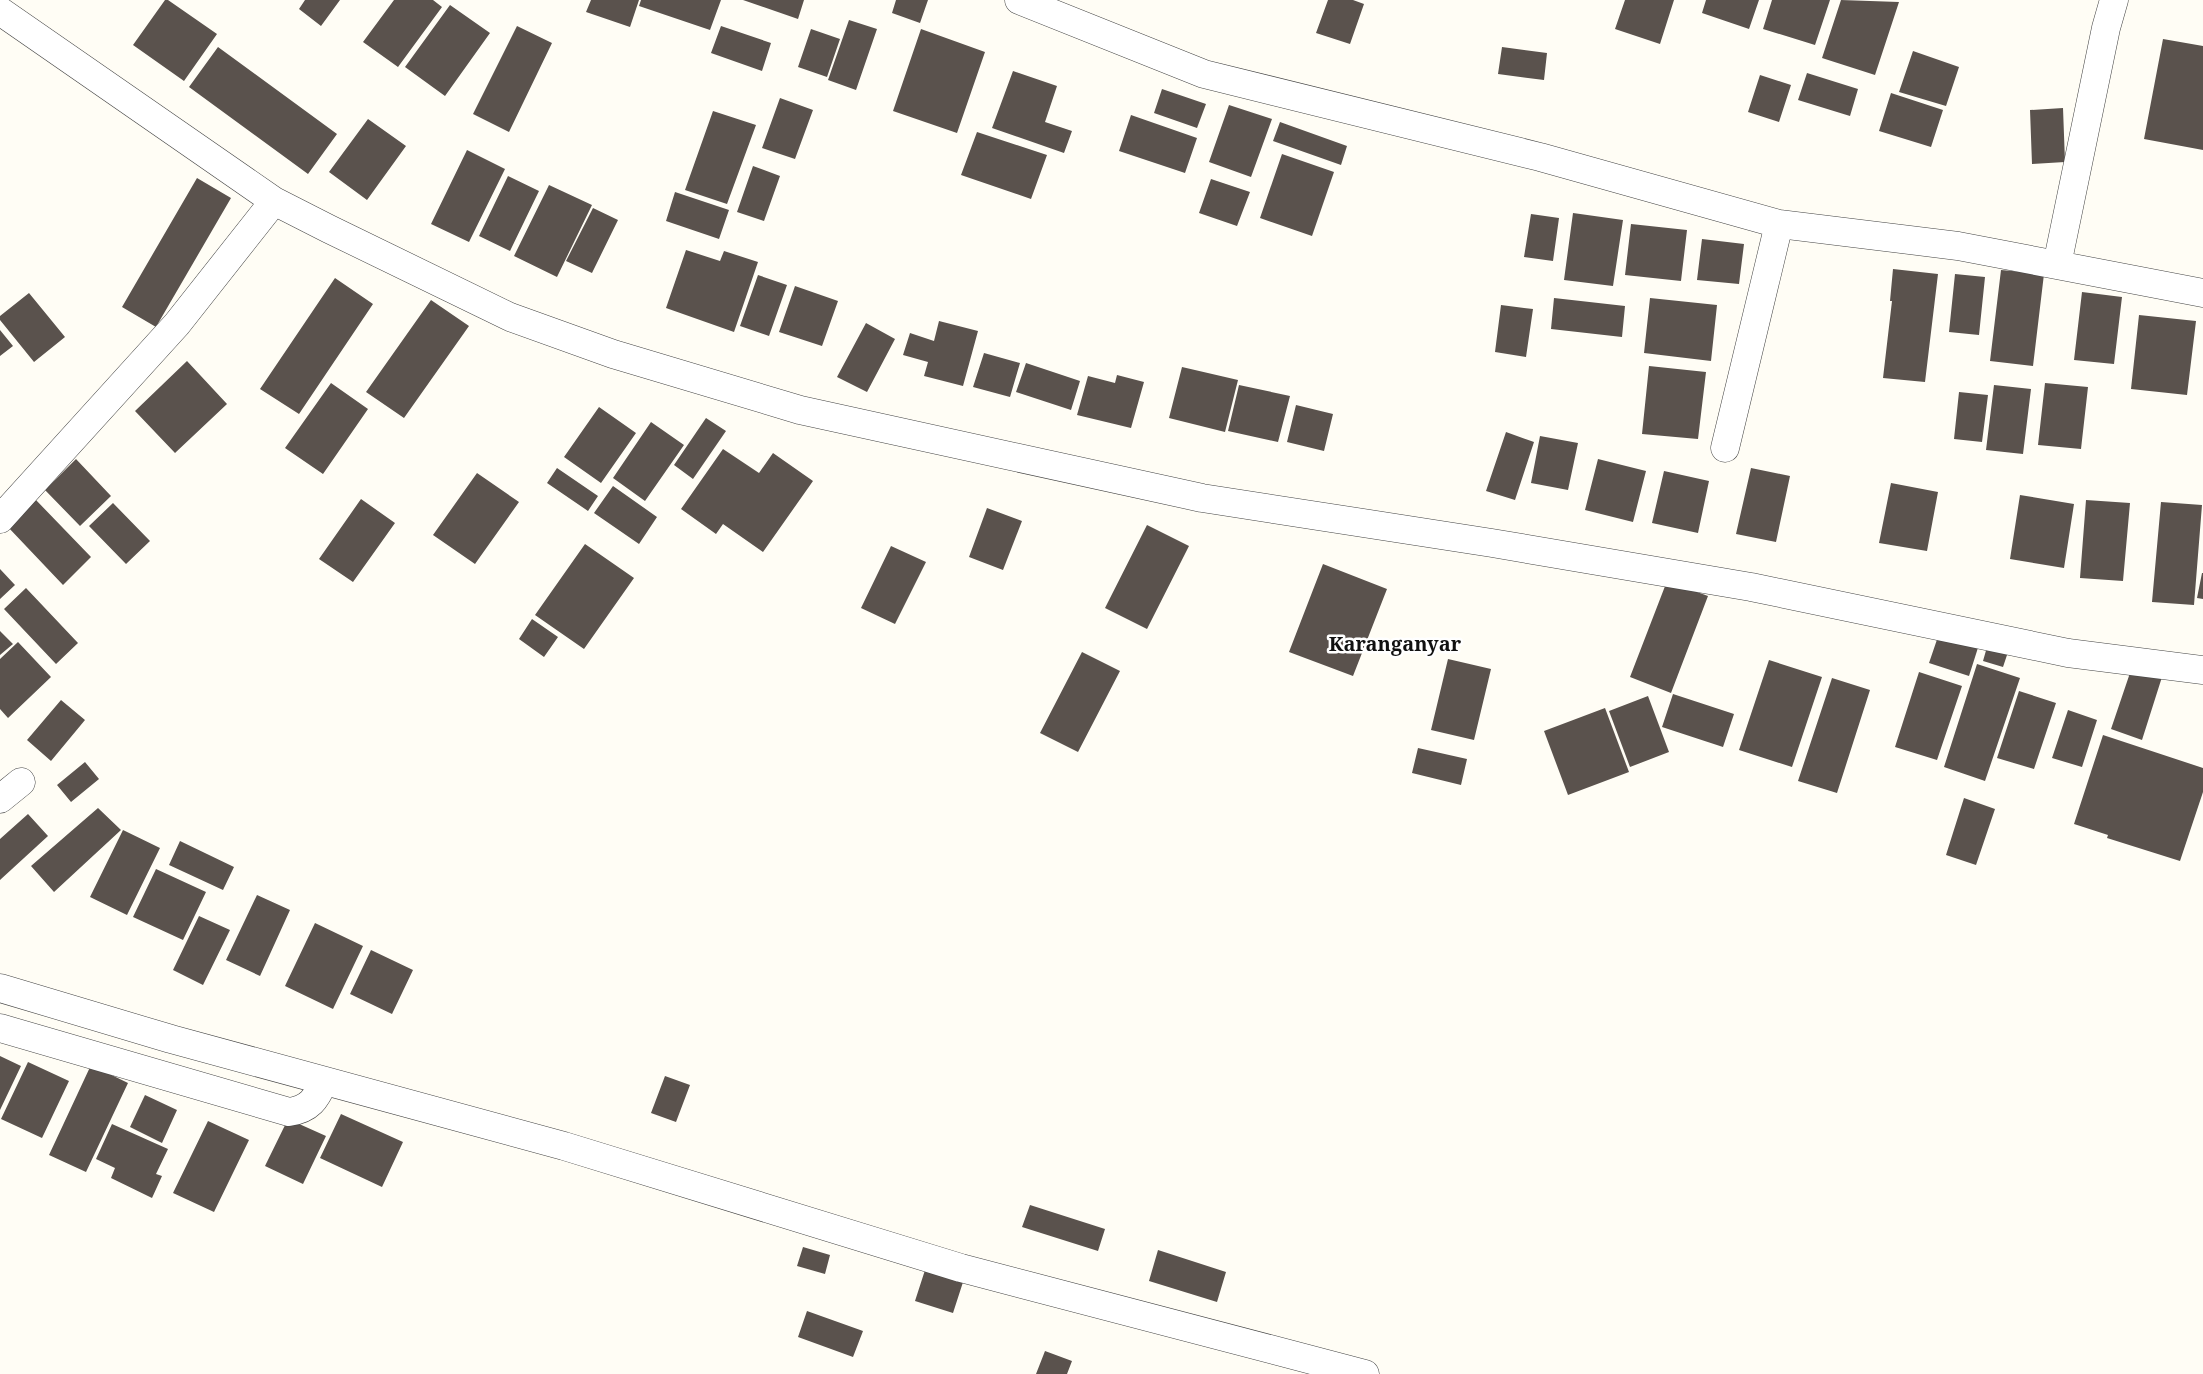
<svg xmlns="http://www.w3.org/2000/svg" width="2203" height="1374" font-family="'Noto Serif',serif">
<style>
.building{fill:#5a524d}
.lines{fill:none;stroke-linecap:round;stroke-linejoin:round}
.minor-casing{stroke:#444;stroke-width:29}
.minor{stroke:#fff;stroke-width:28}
.labels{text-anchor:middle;stroke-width:5;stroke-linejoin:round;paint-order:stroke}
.quarter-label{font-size:20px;font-weight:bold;fill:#111;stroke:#fff}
</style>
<rect width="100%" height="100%" fill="#fffdf5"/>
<!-- building -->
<path class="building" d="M165,0H168L217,34L184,81L133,45Z
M305,0H340L321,26L299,9Z
M394,0H433L442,7L398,67L363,42Z
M591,0H639L630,27L586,12Z
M641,0H721L710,30L639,6Z
M743,0H804L798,19Z
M896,0H928L920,23L892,13Z
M1328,0H1353L1364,4L1350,44L1316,33Z
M1625,0H1674L1660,44L1615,29Z
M1706,0H1759L1749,29L1702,13Z
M1772,0H1830L1815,45L1763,29Z
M1841,0L1899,2L1875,75L1822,58Z
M450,5L490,33L445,96L405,67Z
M849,20L877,29L856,90L828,80Z
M517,26L552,43L509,132L473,114Z
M721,26L771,43L762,71L711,53Z
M811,29L840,39L827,77L798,67Z
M921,29L985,52L957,133L893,111Z
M2163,39L2203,46V150L2144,139Z
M218,47L337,134L308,174L189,87Z
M1502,47L1547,53L1544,80L1498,74Z
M1913,51L1959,67L1946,106L1899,92Z
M1013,71L1057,86L1045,122L1072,131L1064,153L992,128Z
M1807,73L1858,89L1850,116L1798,100Z
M1760,75L1791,85L1779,122L1748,112Z
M1162,89L1206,104L1197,128L1154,113Z
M1891,93L1943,110L1931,147L1879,131Z
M780,98L813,110L795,159L762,148Z
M1229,105L1272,119L1251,177L1209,162Z
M2063,108L2065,162L2032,164L2030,110Z
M713,111L756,125L727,204L685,190Z
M1131,115L1197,138L1185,173L1119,151Z
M368,119L406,146L367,200L329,172Z
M1280,122L1347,146L1341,165L1273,141Z
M977,132L1047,155L1031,199L961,175Z
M467,150L505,169L469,242L431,224Z
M1282,154L1334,172L1312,236L1260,218Z
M753,166L780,176L764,221L737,212Z
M508,176L539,191L510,251L479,236Z
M197,178L231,198L156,327L122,307Z
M1211,179L1250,192L1237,226L1199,213Z
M549,185L592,205L557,277L514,256Z
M675,192L729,210L719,239L666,221Z
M593,208L618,220L592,273L566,261Z
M1573,213L1623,220L1613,286L1564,280Z
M1531,214L1559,218L1553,261L1524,257Z
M1631,224L1687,230L1681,281L1625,275Z
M1702,239L1744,244L1739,284L1697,280Z
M686,250L720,261L724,251L758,262L734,332L666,308Z
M1893,269L1938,274L1925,382L1883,378L1892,301H1890Z
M2001,270L2044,274L2033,366L1990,361Z
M1955,274L1985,277L1979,335L1949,332Z
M758,275L787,285L769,336L740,326Z
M335,278L373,304L299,414L260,389Z
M795,286L838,301L822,346L779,332Z
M2082,292L2122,297L2114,364L2074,360Z
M29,293L65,337L34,362L0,320V316Z
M1554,298L1625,306L1622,337L1551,329Z
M1650,298L1717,305L1711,361L1644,353Z
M431,300L469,326L404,418L366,392Z
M1501,305L1533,309L1526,357L1495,352Z
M2139,315L2196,321L2187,395L2131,389Z
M939,321L978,331L963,386L924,376L928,362L903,355L910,333L934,341Z
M866,323L895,339L867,392L837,377Z
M0,330L13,346L0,356Z
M984,353L1020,363L1010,397L973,387Z
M187,361L227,404L175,453L135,411Z
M1026,363L1080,381L1071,410L1016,392Z
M1649,366L1706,372L1698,439L1642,434Z
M1182,367L1238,380L1225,432L1169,418Z
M1117,375L1144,382L1131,428L1077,415L1088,376L1115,383Z
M331,383L368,409L323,474L285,448Z
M2045,383L2088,387L2081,449L2038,445Z
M1239,385L1290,396L1278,442L1228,431Z
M1994,385L2031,389L2023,454L1986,450Z
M1959,392L1988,395L1982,442L1954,439Z
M1296,405L1333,414L1324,451L1287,442Z
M599,407L636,433L601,483L564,457Z
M706,418L726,431L693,479L674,465Z
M651,422L684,445L645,501L613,478Z
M1506,432L1534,442L1515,500L1486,491Z
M1540,436L1578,443L1568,490L1531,483Z
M723,449L759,473L773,453L813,481L763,552L723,524L716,534L681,509Z
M76,459L111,496L80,526L45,490Z
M1598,459L1646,471L1633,522L1585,510Z
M557,468L598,496L588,511L547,483Z
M1751,468L1790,476L1776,542L1736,534Z
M1664,471L1709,481L1698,533L1652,523Z
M477,473L519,502L475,564L433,535Z
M1891,483L1938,492L1927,551L1879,543Z
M613,486L657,517L639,544L594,513Z
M2020,495L2074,504L2064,568L2010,559Z
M35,499L91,557L63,585L7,526Z
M361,499L395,523L353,582L319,559Z
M2086,500L2130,503L2123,581L2080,578Z
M2161,502L2202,505L2194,605L2152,602Z
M113,503L150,541L126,564L89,526Z
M987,508L1022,521L1003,570L969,557Z
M1147,525L1189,546L1147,629L1105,608Z
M585,544L634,578L584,649L535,615Z
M891,546L926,562L895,624L861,608Z
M1323,564L1387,589L1353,676L1289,652Z
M0,569L15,585L0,599Z
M2202,573H2203V599L2197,598Z
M1667,581L1708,596L1671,693L1630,677Z
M26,588L78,643L56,664L4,609Z
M532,619L558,637L544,657L519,639Z
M1944,619L1983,632L1969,676L1929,663Z
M0,631L13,644L0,655Z
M1991,633L2012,640L2003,667L1983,661Z
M18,642L51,677L8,718L0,709V659Z
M1082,652L1120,671L1078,752L1040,733Z
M1448,659L1491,669L1474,740L1431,730Z
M1769,660L1822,677L1792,767L1739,750Z
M1977,664L2020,678L1985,781L1944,767Z
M2132,667L2162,677L2142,740L2111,729Z
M1919,672L1962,686L1937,760L1895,747Z
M1832,678L1870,690L1837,793L1798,781Z
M2019,691L2056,703L2034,769L1997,758Z
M1673,694L1734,714L1723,747L1662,727Z
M1648,696L1669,752L1630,767L1609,711Z
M61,700L85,720L51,761L27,740Z
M1605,708L1629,772L1568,795L1544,731Z
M2068,710L2097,720L2082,767L2052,758Z
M2103,735L2203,768V792L2180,861L2107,838L2108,835L2074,824Z
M1418,748L1467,759L1461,785L1412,773Z
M85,762L99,779L71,802L57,785Z
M1964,798L1995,809L1976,865L1946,855Z
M98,808L121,830L54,892L31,866Z
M28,814L48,836L0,880V839Z
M123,830L160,848L127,915L90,897Z
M180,841L234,867L223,890L169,865Z
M156,869L206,892L183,940L133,917Z
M257,895L290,910L260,976L226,960Z
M199,916L230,930L203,985L173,970Z
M315,923L363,946L333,1009L285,986Z
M371,950L413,970L392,1014L350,994Z
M0,1056L21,1066L0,1110Z
M28,1062L69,1081L42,1138L1,1119Z
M91,1065L128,1083L86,1172L49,1155Z
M665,1076L690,1085L676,1122L651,1113Z
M145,1095L177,1110L162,1143L130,1127Z
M341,1114L403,1142L382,1187L320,1158Z
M288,1119L326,1136L303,1184L265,1166Z
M208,1121L249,1140L214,1212L173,1193Z
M112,1124L168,1149L156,1174L162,1176L152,1198L111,1178L115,1168L96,1159Z
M1030,1205L1105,1229L1098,1251L1022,1227Z
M803,1247L830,1255L825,1274L797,1266Z
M1158,1250L1226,1272L1217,1302L1149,1281Z
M926,1267L964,1279L953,1313L915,1301Z
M807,1311L863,1331L853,1357L798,1337Z
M1045,1351L1072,1361L1067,1374H1036Z"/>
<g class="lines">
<defs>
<path id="minor" d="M1019,0L1204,74L1540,157L1779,224L1958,246L2203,293
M0,11L274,201L329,229L510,317L613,354L800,410L1202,498L1492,543L1751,587L2068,653L2203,670
M2057,265L2106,28L2114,0
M1725,448L1779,224
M0,519L177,324L274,201
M0,799L21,782
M0,988L171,1039L564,1146L961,1268L1365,1374
M0,1028L289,1112C310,1109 316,1099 324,1081"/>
</defs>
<!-- minor casing -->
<use href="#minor" class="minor-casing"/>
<!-- minor -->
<use href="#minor" class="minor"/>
</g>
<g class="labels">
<!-- quarter labels -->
<g class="quarter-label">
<text x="1395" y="651">Karanganyar</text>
</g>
</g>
</svg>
